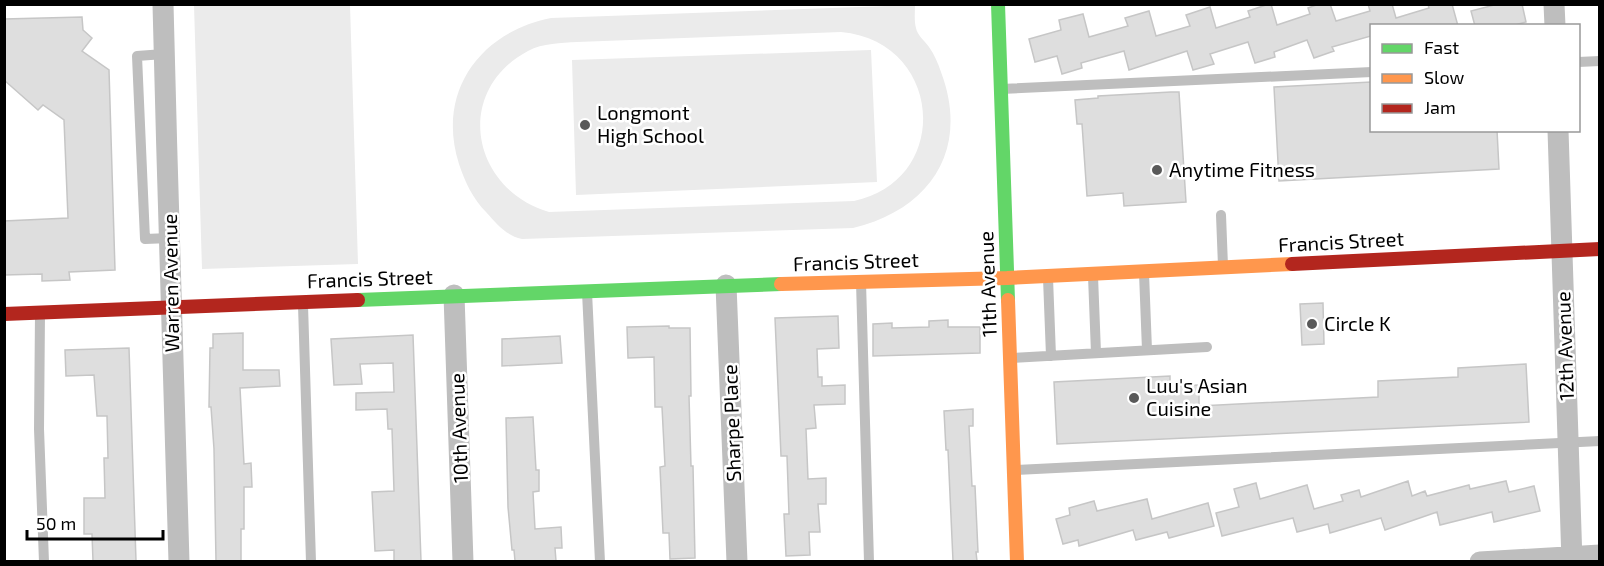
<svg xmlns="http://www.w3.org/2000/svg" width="1604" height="566" font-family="'Exo 2',sans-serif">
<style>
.green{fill:#ebebeb;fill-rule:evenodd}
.building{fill:#dedede;stroke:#c6c6c6;stroke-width:1.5}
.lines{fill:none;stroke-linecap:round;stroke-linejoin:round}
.lane{stroke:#bebebe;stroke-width:10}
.street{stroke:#bebebe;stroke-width:21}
.fast{stroke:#63d668;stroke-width:14}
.slow{stroke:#ff974d;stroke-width:14}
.jam{stroke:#b3261e;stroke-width:14}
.poi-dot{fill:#595959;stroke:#fff;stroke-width:2}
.labels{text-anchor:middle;stroke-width:5;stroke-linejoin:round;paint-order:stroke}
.poi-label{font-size:20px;fill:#000;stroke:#fff;text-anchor:start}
.street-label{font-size:20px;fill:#000;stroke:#fff}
</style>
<rect width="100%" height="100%" fill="#fff"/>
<!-- green -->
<path class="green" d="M194,5H350L358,264L202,269Z
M915,5C915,12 914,21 916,28C917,35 925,41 929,47C934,54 938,63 941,72C970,149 931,209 853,228L522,239C505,235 497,224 486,212C473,199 465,182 459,164C436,92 480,32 551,18ZM841,32C943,41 953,180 854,201L549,212C471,189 453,91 528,51C543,43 561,43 577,42Z
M871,50L877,182L576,195L572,60Z"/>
<!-- building -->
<path class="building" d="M1269,4H1271L1277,25L1310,14L1308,8L1319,4H1330L1336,21L1370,11L1368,4H1392L1396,18L1429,8L1428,4H1452L1458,26H1371V36L1332,47L1334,51L1314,58L1307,40L1274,52L1275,57L1255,63L1248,42L1210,54L1214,64L1193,70L1187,51L1129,70L1124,51L1081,63L1082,68L1062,74L1057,56L1035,62L1029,39L1061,30L1059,20L1083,14L1089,37L1128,26L1125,18L1149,11L1156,36L1190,26L1186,15L1210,7L1216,28L1250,17L1248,11Z
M1498,4H1522L1526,22L1511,26H1475L1471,11Z
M82,17L83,30L92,38L82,51L109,70L115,270L69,272L70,280L42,281V274L4,275V221L68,218L64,120L43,105L38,110L4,80V19Z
M1371,82V130H1497L1499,169L1279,181L1274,87Z
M1171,92H1179L1186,202L1124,206L1123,193L1087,196L1082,124H1077L1075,100L1098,98V96Z
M1323,303L1324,344L1302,345L1300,304Z
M838,316L839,348L817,349L818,377H822V386L845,385V404L814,405L816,428L806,429L808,479L826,478V504H818L820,532H809L810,555L786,556L784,514H789L787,456H781L775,318Z
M948,320V327H980V353L873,356V324L892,323V328L929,327V321Z
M669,326V328H690L691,396H689L691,466H693L695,558L670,559L669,533H663L660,467L665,466L662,407H655L654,357L628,358L627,327Z
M243,333V370H279L280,386L240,388L244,464L251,463L252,487H244V529H241V561H216L214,449L211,407H209L210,348H213V334Z
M413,335L421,561H394V550L375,551L372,492L394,491L392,429H388L387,409L356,410V393L394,392L393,363L360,364L362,384L334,385L331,339Z
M560,336L562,363L502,366V339Z
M129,348L136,561H93L92,534H84V498H105L104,458H108L107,416H97L94,375L66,376L65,350Z
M1526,364L1529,422L1057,444L1054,382L1170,376V386L1199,385V406L1378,397V381L1458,377V368Z
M973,409V426H969L972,486H975L978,552H976L977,561H953L948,450H946L944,411Z
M533,417L536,470H539V491L533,492L535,529L561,527L562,548H555L556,561H515L514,550H512L508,507L506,418Z
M1408,481L1412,496L1425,491L1427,496L1469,485L1470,489L1506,481L1509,492L1534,486L1540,511L1494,522L1492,512L1440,525L1437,512L1385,530L1381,518L1330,533L1328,524L1297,532L1293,518L1222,536L1216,513L1239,507L1234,489L1256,483L1260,499L1307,485L1314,509L1343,501L1341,495L1359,490L1361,497Z
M1147,499L1152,519L1208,503L1214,526L1169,538L1167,532L1136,540L1133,530L1079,546L1078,540L1063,544L1056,519L1070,515L1069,508L1094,501L1097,511Z"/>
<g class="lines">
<!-- lane -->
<path class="lane" d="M164,54L137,56L145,239L170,238
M1578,62L1600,61
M1001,89L1372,72
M1221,215L1223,266
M1144,273L1147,350
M1093,276L1096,353
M1048,278L1051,356
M861,282L869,562
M587,292L600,562
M303,305L311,562
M40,313L39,429L44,562
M1012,358L1207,347
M1015,470L1600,441"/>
<!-- street -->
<path class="street" d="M163,4C168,190 172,376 179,562
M1554,4L1555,26
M1558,130L1572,562
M726,285L737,562
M454,295L463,562
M1480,562L1600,555"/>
<!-- fast -->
<path class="fast" d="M998,4L1008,300
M358,300L781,284"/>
<!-- slow -->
<path class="slow" d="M781,284L1007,278L1292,264
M1008,300L1017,562"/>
<!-- jam -->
<path class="jam" d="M1292,264L1600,249
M4,314L358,300"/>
</g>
<!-- markers -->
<g class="poi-dot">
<circle cx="585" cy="125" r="6"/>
<circle cx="1157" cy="170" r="6"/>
<circle cx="1312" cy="324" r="6"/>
<circle cx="1134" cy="398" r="6"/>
</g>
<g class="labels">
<!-- poi labels -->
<g class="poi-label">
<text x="597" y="120">Longmont<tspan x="597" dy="23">High School</tspan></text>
<text x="1169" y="177">Anytime Fitness</text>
<text x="1324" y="331">Circle K</text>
<text x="1146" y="393">Luu's Asian<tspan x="1146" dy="23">Cuisine</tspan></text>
</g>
<!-- street labels -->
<g class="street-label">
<text transform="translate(1341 242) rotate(-3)" y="7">Francis Street</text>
<text transform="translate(856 262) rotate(-2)" y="7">Francis Street</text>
<text transform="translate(370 279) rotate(-2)" y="7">Francis Street</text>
<text transform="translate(171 283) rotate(-91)" y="7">Warren Avenue</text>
<text transform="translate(988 284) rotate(-92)" y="7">11th Avenue</text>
<text transform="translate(1565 346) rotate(-92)" y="7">12th Avenue</text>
<text transform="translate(732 423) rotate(-92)" y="7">Sharpe Place</text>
<text transform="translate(459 428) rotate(-92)" y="7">10th Avenue</text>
</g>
</g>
<!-- border -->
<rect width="1604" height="566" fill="none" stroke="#000000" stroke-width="12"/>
<!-- legend -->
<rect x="1370" y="24" width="210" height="108" fill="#ffffff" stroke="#999999" stroke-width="1.5"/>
<rect x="1382" y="44" width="30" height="9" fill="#63d668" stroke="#999999" stroke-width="1.5"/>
<text x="1424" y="54" font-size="18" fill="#000000">Fast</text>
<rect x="1382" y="74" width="30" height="9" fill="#ff974d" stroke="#999999" stroke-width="1.5"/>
<text x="1424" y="84" font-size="18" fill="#000000">Slow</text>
<rect x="1382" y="104" width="30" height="9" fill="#b3261e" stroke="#999999" stroke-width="1.5"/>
<text x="1424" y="114" font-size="18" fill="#000000">Jam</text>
<!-- scale -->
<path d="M27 530v9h136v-9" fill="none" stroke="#000000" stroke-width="3"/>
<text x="36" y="530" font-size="18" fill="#000000" stroke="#ffffff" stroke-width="4.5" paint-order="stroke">50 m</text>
</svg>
